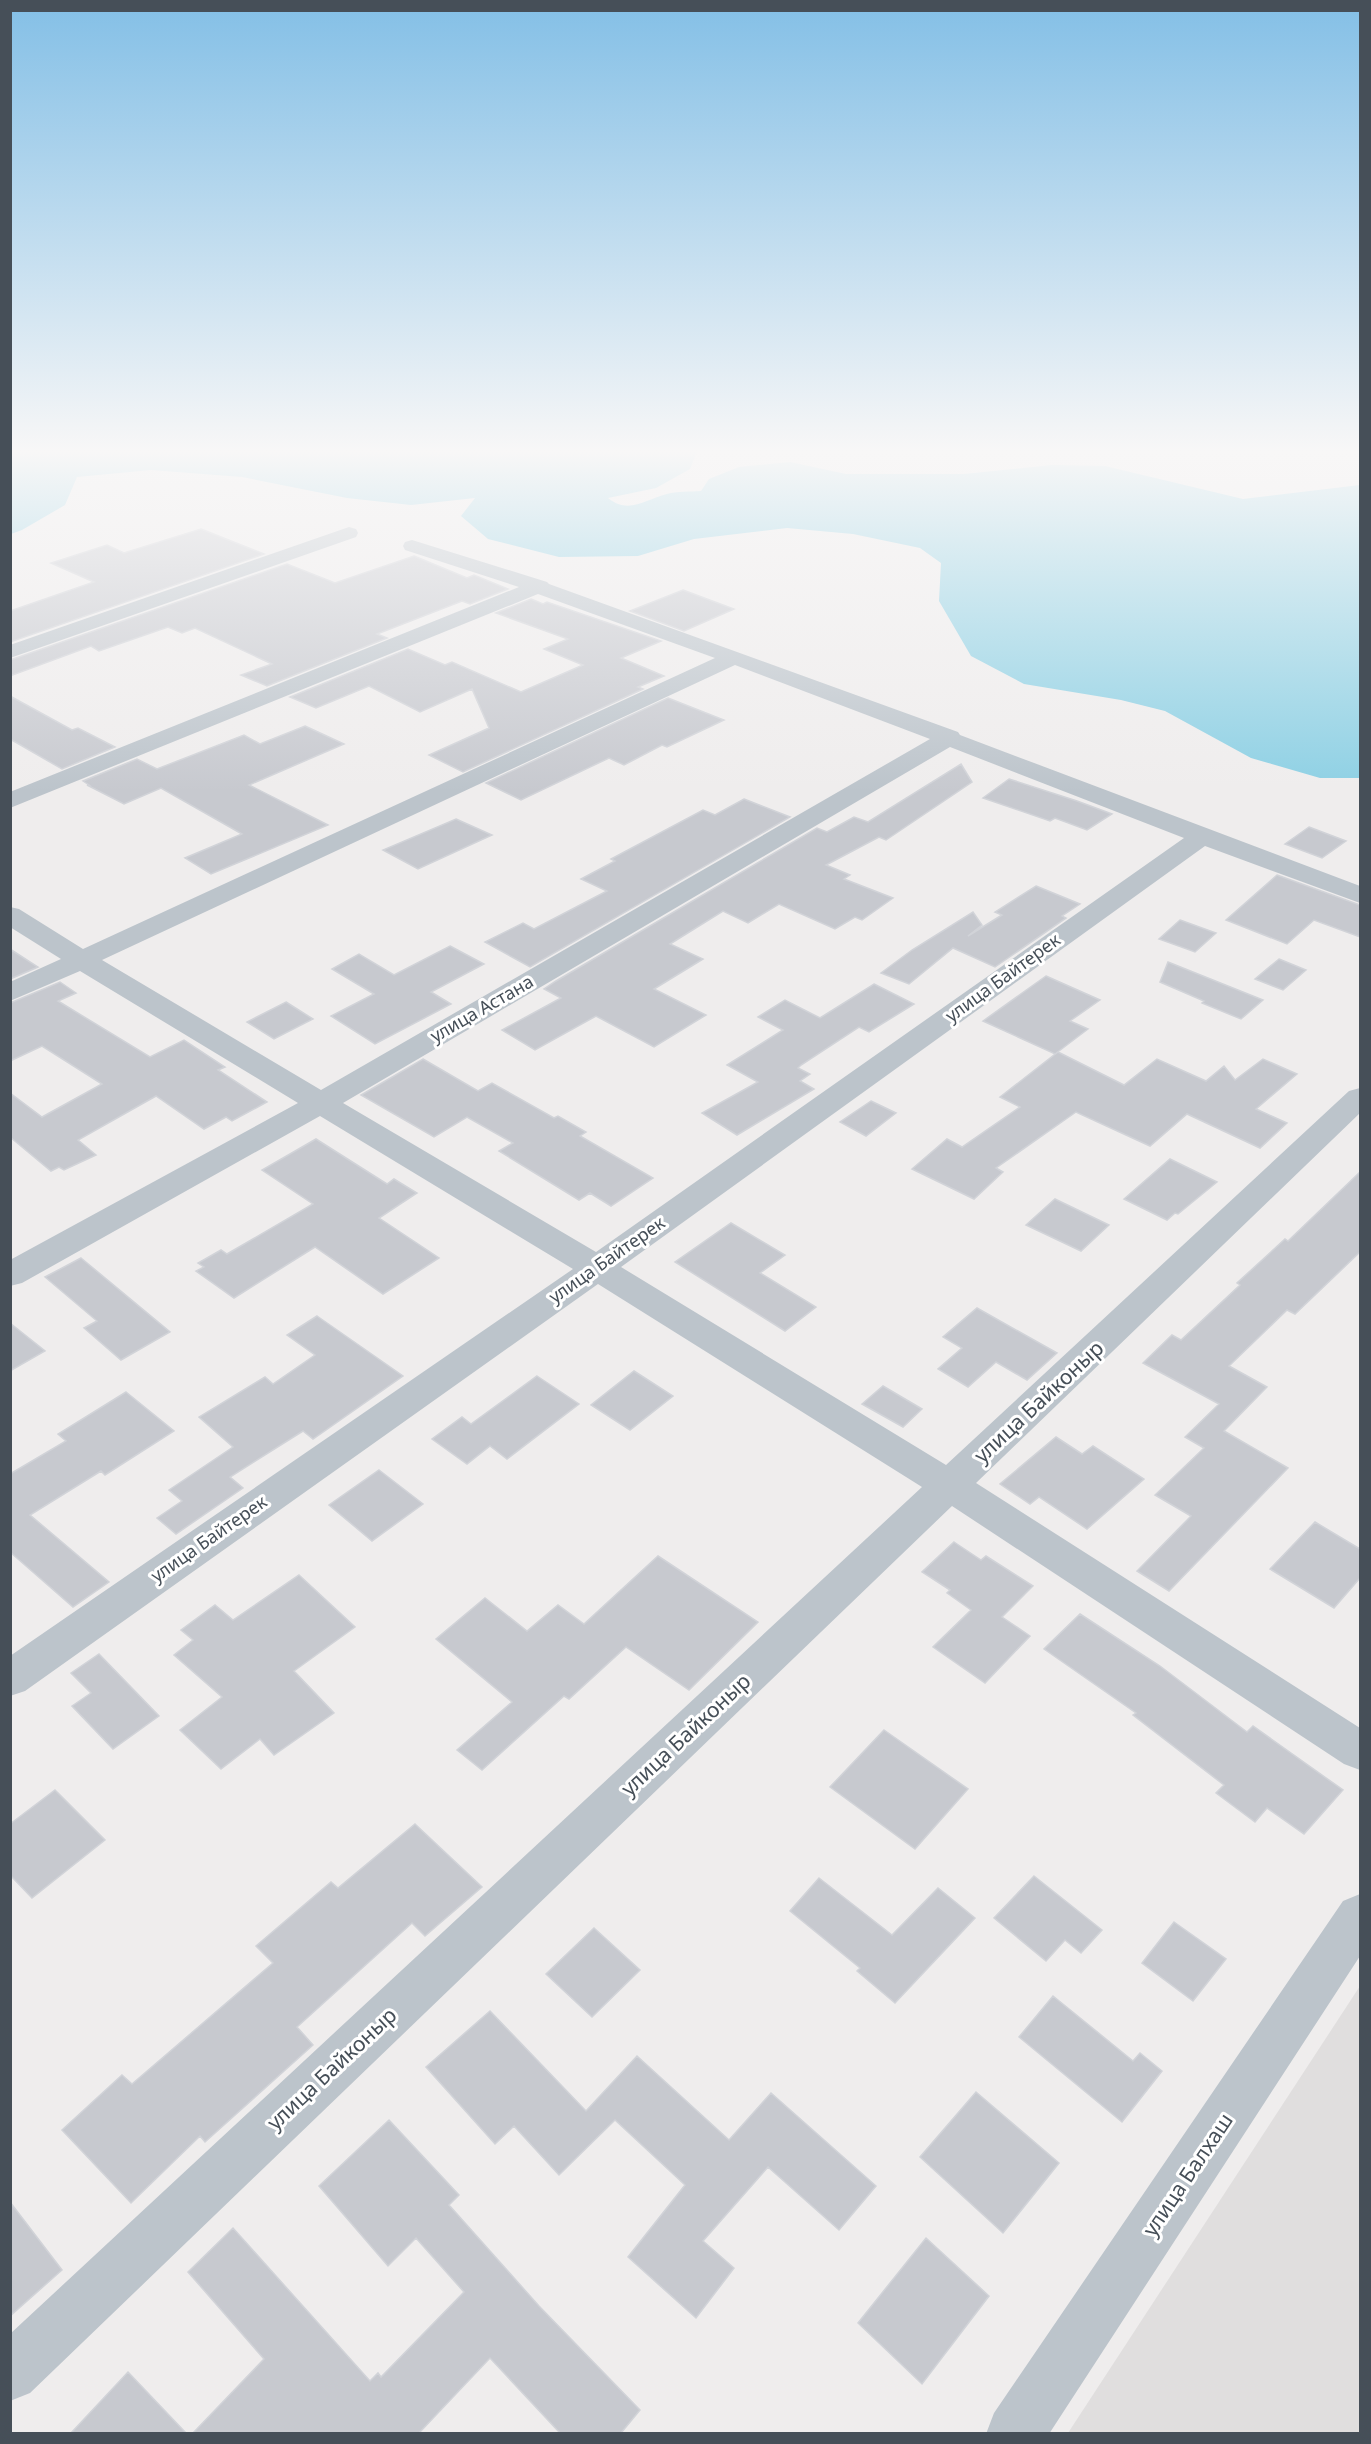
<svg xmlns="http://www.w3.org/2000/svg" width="1371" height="2444" font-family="'Noto Sans',sans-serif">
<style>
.education{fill:#e0dede}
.water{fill:#8dd0e4}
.building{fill:#c7c9cf;stroke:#d1d3d8;stroke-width:1.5}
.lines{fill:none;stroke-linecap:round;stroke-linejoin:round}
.street{fill:#bcc4cb;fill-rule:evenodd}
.labels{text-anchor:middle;stroke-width:6;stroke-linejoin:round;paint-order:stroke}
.street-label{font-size:18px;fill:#464f58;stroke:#fff}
.near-street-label{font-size:21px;fill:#464f58;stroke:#fff}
</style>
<rect width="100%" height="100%" fill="#efeded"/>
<!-- education -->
<path class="education" d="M1360,1986V2433H1068Z"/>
<!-- water -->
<path class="water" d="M10,450L697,451L690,469L656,488L608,498C629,515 646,499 667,494C677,491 690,492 701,491L709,479L739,467L790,462L846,474H964L1052,465L1105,466L1243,499L1360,485V778H1320L1251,758L1165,711L1121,700L1024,684L971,656L939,601L941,563L920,548L853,534L787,528L694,539L638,556L559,557L488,539L461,516L475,498L411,505L347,498L242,477L151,470L77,477L65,505L22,530L11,534Z"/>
<!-- building -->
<path class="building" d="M201,529L264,554L10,642V611L94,582L51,563L107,545L124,553Z
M414,556L467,578L474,575L508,589L470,604L462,601L377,634L387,638L267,686L241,675L272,664L195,628L182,633L168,627L99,651L91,646L10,676V660L287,564L335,583Z
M683,590L734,609L684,631L630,611Z
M531,599L543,604L547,602L661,641L621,658L664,676L638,687L643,689L463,772L429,755L489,728L472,689L420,712L369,686L316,708L290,697L408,649L445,665L452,662L521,692L583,665L544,649L568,639L496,613Z
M10,696L72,730L78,728L115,747L62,769L10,739Z
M668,698L724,720L667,747L662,745L624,765L609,758L521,800L486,783Z
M305,726L344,744L249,785L328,825L211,874L185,858L242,834L161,788L124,804L87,785H89L83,781L137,759L157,769L244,735L260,744Z
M961,764L972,782L886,840L879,837L826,865L850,875L844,879L893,898L862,920L855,917L835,929L779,904L748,923L723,911L670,944L703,959L654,989L706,1015L654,1047L596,1016L535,1050L502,1030L561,998L544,989L556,981L817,828L827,832L854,817L868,822Z
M1009,779L1077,801L1112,814L1087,830L1055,818L1050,821L983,798Z
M744,799L790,817L530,967L485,942L523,923L534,929L607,891L581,879L615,861L611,859L703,810L715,815Z
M456,819L492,835L418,869L383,850Z
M1309,827L1346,841L1322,858L1285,844Z
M1277,875L1360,905V937L1314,920L1287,944L1226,920Z
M1036,886L1080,904L1062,916L1066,918L995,967L953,948L909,984L881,973L912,950L973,912L982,925L968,936L1002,915L995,912Z
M1180,920L1216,933L1195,952L1159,939Z
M450,946L484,964L431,992L451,1004L375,1044L331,1016L374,994L332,969L359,954L394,975Z
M10,949L38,967L10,979Z
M1279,959L1306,970L1283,990L1255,979Z
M1168,962L1263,1000L1241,1019L1202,1003L1204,1001L1160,982Z
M1046,976L1100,1000L1070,1021L1088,1029L1055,1054L983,1021Z
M60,982L76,993L58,1001L150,1057L184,1040L225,1067L218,1070L267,1102L232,1121L226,1117L204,1129L156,1096L78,1140L96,1155L64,1170L59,1167L51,1171L10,1137V1093L42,1117L102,1084L42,1046L10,1061V1003Z
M874,984L914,1004L869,1032L859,1027L801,1065L798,1068L810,1074L800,1081L814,1089L737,1135L702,1113L758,1082L727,1065L783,1030L758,1017L785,1000L820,1018Z
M286,1002L313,1019L274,1039L247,1022Z
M1058,1052L1124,1085L1157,1059L1206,1081L1224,1066L1235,1080L1263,1059L1297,1074L1256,1109L1287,1123L1260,1148L1187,1114L1150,1146L1076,1112L996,1168L1003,1172L974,1199L912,1169L947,1139L962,1147L1020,1107L1000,1097Z
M423,1059L478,1091L492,1083L554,1118L558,1116L586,1132L580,1136L653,1178L611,1206L590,1193L579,1200L499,1151L513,1143L467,1117L434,1137L361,1095Z
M871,1101L896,1113L866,1136L840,1122Z
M316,1139L387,1184L394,1179L417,1193L379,1218L439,1258L383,1294L315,1247L234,1298L196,1271L204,1267L198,1263L221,1250L227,1254L313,1204L262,1170Z
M1170,1159L1217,1182L1178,1214L1175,1213L1167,1220L1124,1199Z
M1360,1172V1252L1295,1314L1287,1310L1229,1366L1267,1387L1224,1431L1288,1468L1169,1591L1137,1571L1191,1516L1155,1495L1204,1448L1185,1437L1219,1404L1143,1363L1172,1335L1181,1340L1240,1285L1237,1283L1285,1239L1288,1241Z
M1055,1199L1109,1225L1081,1251L1026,1225Z
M731,1223L785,1255L760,1273L816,1307L785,1331L675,1262Z
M81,1258L170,1332L121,1360L84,1328L97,1321L45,1277Z
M977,1308L1057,1353L1027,1380L996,1362L968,1387L938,1369L962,1348L943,1337Z
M317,1316L403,1376L313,1439L303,1431L230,1477L243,1488L176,1534L157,1518L182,1501L169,1490L233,1447L199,1417L265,1377L273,1384L315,1355L287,1335Z
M10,1323L45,1351L10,1371Z
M634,1371L673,1396L630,1430L591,1405Z
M537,1376L579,1404L507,1459L490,1446L467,1464L432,1439L462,1417L471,1424Z
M883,1386L922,1409L903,1427L862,1404Z
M126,1392L174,1431L105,1475L101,1471L30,1515L109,1582L73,1607L10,1552V1474L66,1441L58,1434Z
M1056,1437L1082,1454L1093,1446L1144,1479L1087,1529L1039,1497L1030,1504L1000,1484Z
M379,1470L423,1504L372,1541L329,1505Z
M1315,1522L1360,1549V1578L1334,1608L1270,1569Z
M954,1542L981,1560L986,1556L1033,1586L1002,1617L1030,1636L985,1683L933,1647L971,1610L947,1593L950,1590L922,1572Z
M658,1556L758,1622L689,1690L626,1647L569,1699L564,1696L482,1770L457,1750L512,1702L436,1639L485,1598L527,1631L558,1605L584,1624Z
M299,1575L355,1627L294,1671L334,1713L274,1755L260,1739L221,1769L180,1730L222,1697L174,1655L193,1640L181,1630L215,1605L233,1620Z
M1080,1614L1160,1666L1247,1732L1253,1726L1343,1790L1304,1834L1267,1808L1255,1822L1216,1793L1224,1785L1133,1715L1136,1713L1044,1649Z
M99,1654L159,1716L113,1749L72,1706L91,1693L71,1673Z
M884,1730L968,1789L915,1849L830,1787Z
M55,1790L105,1840L32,1898L10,1875V1824Z
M415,1824L482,1887L425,1936L412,1923L297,2027L313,2045L205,2142L200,2136L131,2203L62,2130L122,2075L132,2084L273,1963L256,1946L331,1882L338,1888Z
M1034,1876L1102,1930L1081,1953L1065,1940L1046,1961L994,1918Z
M819,1878L892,1935L938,1888L975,1918L895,2003L857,1971L860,1968L790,1911Z
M1174,1922L1226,1959L1193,2001L1142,1963Z
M594,1928L640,1970L592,2017L546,1974Z
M1053,1996L1133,2061L1140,2053L1162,2071L1122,2122L1019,2037Z
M490,2011L586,2111L637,2056L729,2140L771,2093L876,2186L839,2230L768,2167L703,2241L734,2268L696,2318L628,2257L685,2185L615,2120L559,2175L514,2126L495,2144L426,2067Z
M976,2092L1059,2163L1003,2233L920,2157Z
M389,2120L459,2195L449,2205L539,2306L640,2410L621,2433H560L490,2358L419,2433H193L264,2359L188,2272L233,2228L370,2381L378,2373L381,2377L464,2292L416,2238L388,2266L319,2186Z
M10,2202L62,2270L10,2316Z
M926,2238L989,2296L922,2384L858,2323Z
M128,2372L186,2433H71Z"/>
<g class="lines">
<!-- street -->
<path class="street" d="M349,527L356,529L358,533L356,537L10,658V645Z
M412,540L547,582L549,584L958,732L960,735L1360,886V903L1205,846L621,1267L946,1465L1349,1091L1360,1088V1113L976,1483L1360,1728V1770L1344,1764L952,1506L30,2393L10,2401V2334L922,1487L598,1284L25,1691L10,1696V1656L573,1269L320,1116L22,1283L10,1286V1260L298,1103L80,971L10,1001V982L61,959L10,927V907L19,909L83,949L715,658L538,594L10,808V792L519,587L405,550L403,546L405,542ZM735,665L930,739L321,1090L102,960ZM950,747L1184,838L596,1252L343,1103Z
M1360,1894V1956L1049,2434H986L994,2413L1343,1901Z"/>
</g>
<!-- sky -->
<linearGradient id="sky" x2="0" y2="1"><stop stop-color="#83bfe6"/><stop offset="0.57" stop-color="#f8f7f7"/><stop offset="1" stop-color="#f8f7f7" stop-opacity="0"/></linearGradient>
<rect width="1371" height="792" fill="url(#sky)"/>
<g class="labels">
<!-- street labels -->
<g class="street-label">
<text transform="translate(1003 978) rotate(-36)" y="6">улица Байтерек</text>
<text transform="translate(482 1009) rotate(-30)" y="6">улица Астана</text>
<text transform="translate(607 1260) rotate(-35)" y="6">улица Байтерек</text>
<text transform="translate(209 1539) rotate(-35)" y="6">улица Байтерек</text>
</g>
<!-- near-street labels -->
<g class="near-street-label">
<text transform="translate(1039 1402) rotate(-43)" y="7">улица Байконыр</text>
<text transform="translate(686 1735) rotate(-43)" y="7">улица Байконыр</text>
<text transform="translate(332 2069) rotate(-43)" y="7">улица Байконыр</text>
<text transform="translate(1188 2175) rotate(-56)" y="7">улица Балхаш</text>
</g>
</g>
<!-- border -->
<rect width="1371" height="2444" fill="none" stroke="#464f58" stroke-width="24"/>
</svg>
